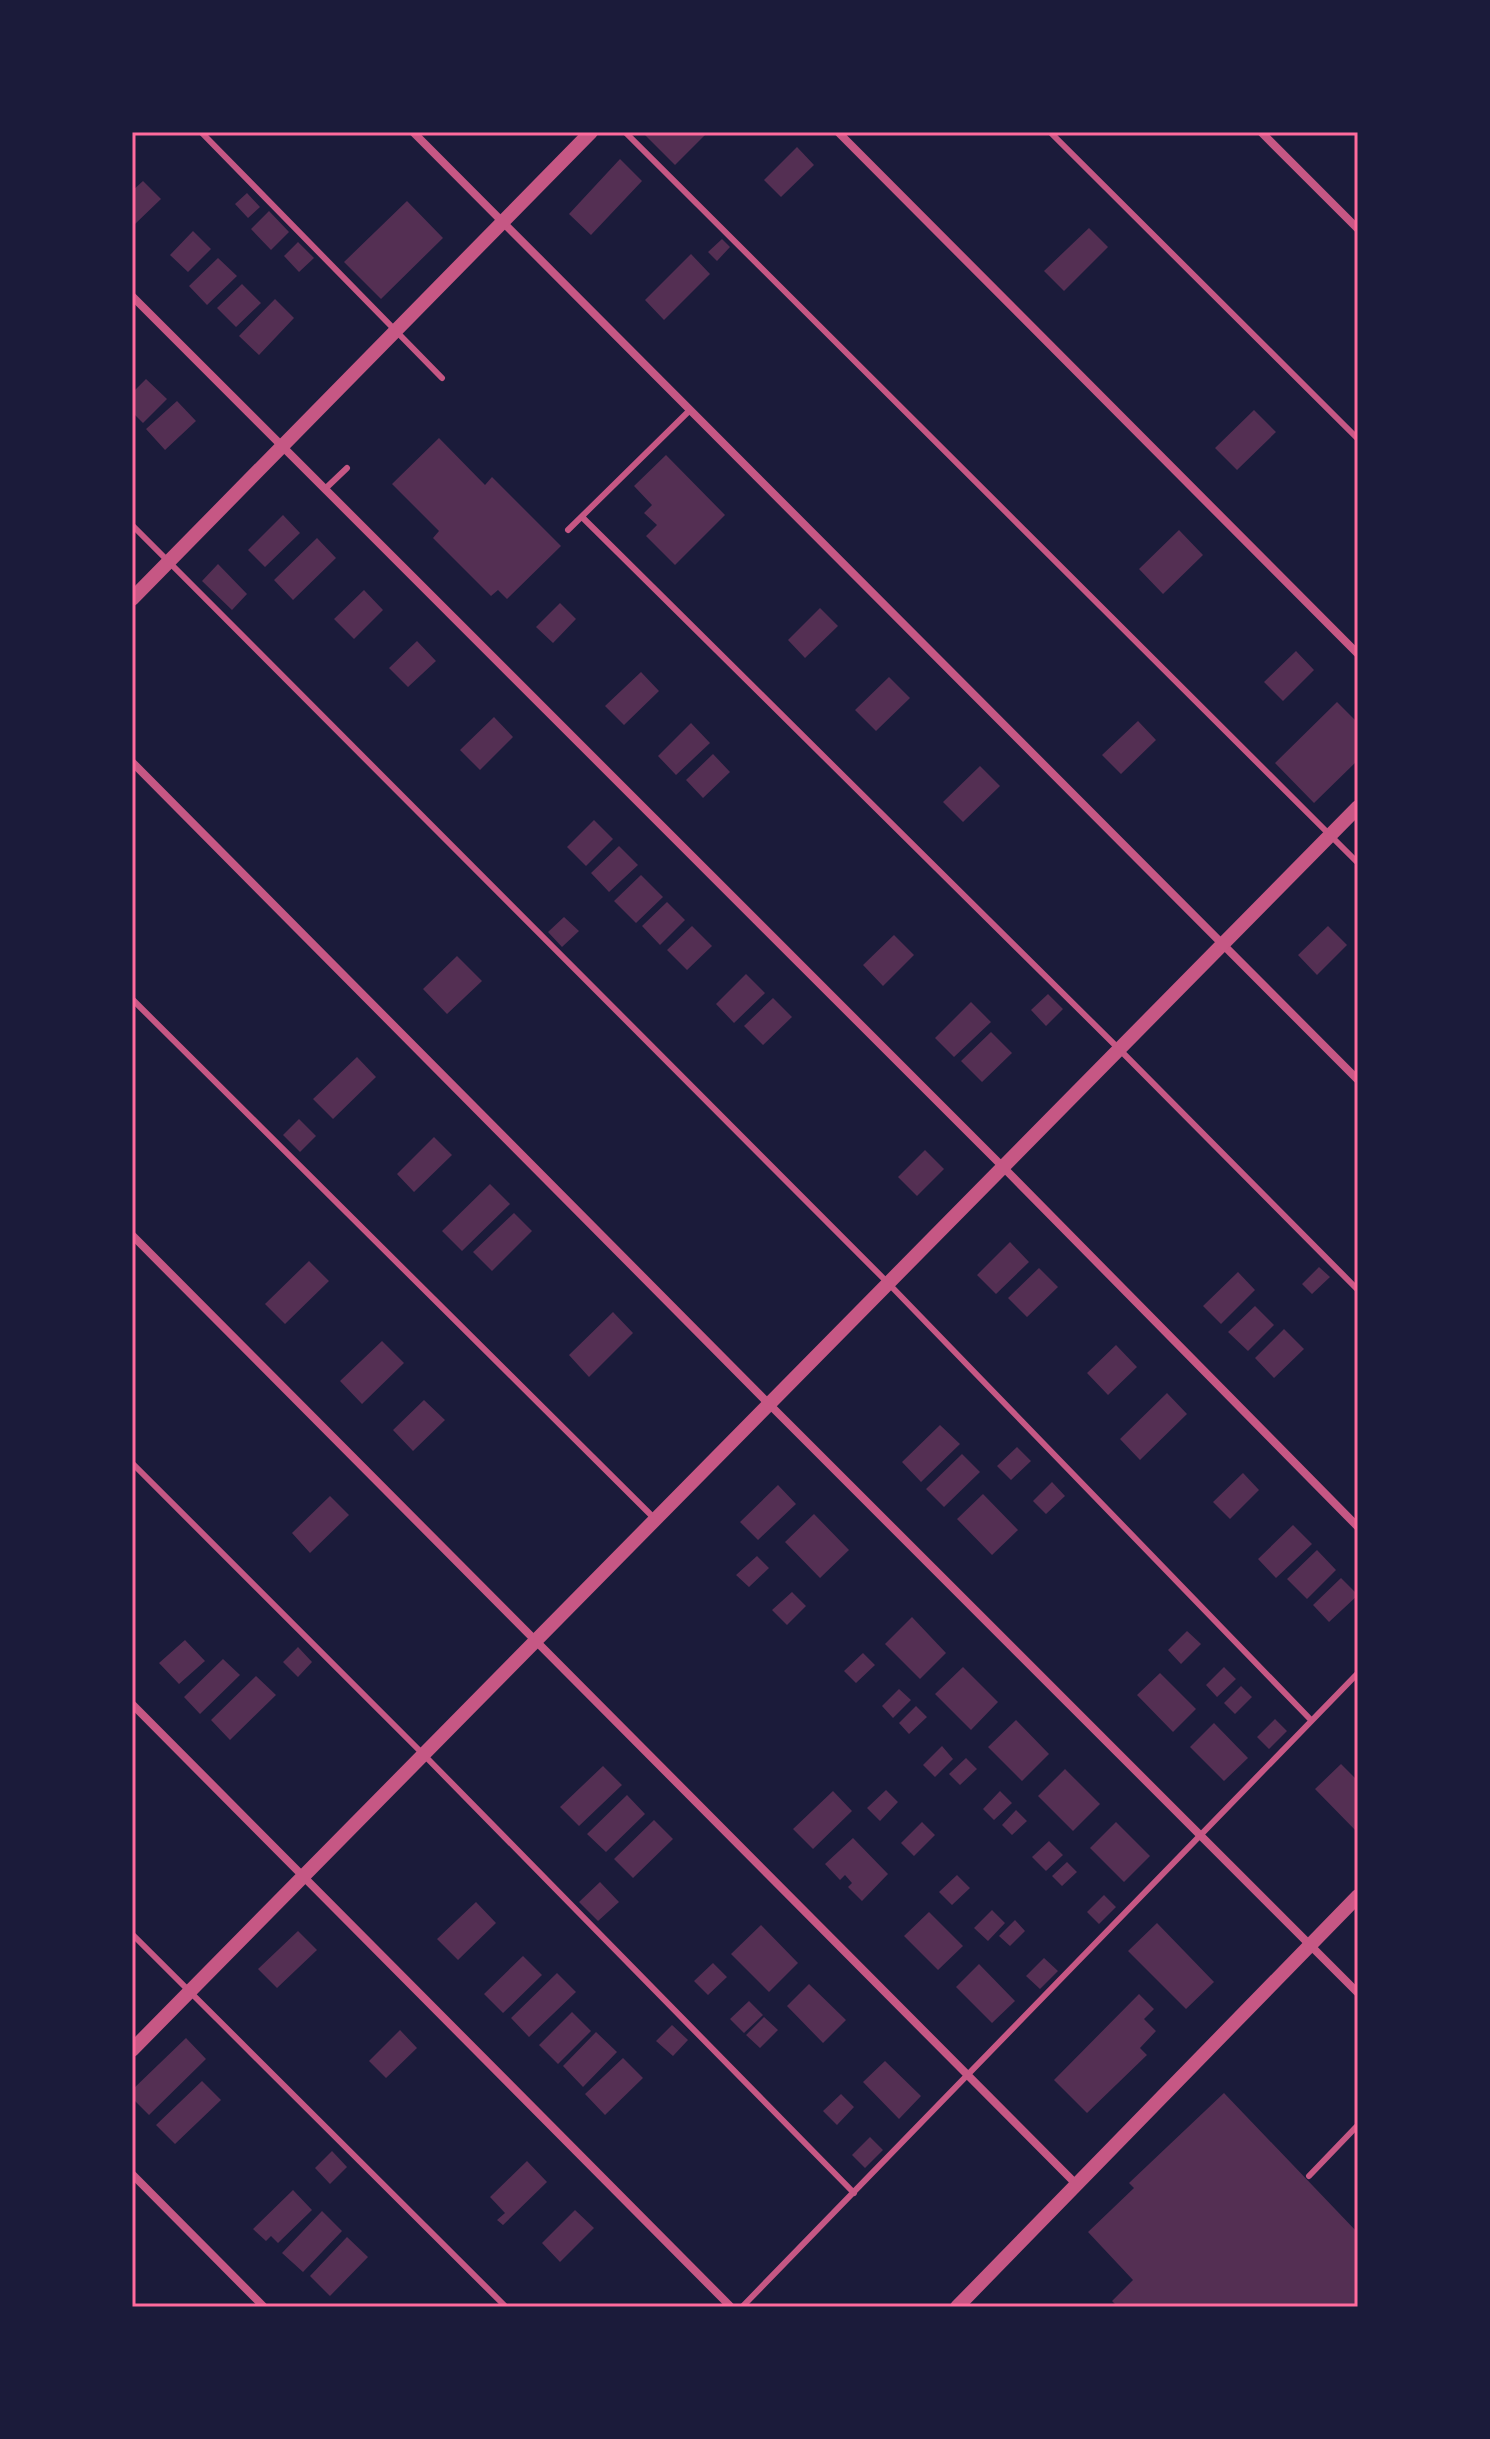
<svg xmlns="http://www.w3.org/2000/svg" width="1490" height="2439" font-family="Roboto,sans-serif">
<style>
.building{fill:#542f53}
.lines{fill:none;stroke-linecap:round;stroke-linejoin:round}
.service{stroke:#c65784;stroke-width:6}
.minor{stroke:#c65784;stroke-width:8}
.tertiary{stroke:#c65784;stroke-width:14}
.neatline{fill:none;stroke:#ff6b9d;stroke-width:3}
</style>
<rect width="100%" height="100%" fill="#1b1b3a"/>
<!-- building -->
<path class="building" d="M642,132H708L675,165Z
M797,147L814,165L781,197L764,180Z
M620,159L642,181L591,235L569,214Z
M143,181L161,199L135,224L132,220V191Z
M247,193L260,207L248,218L235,204Z
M407,201L443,238L381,299L344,262Z
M269,211L289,232L271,250L251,229Z
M1089,228L1108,247L1064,291L1044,271Z
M193,231L211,249L188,272L170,255Z
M722,239L730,247L717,261L708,252Z
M298,242L314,258L299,272L284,256Z
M691,254L710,274L664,320L645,300Z
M218,258L237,276L207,305L189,286Z
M242,284L261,303L236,327L217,308Z
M275,299L294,318L259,355L239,336Z
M146,379L167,399L143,423L132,412V393Z
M177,401L196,421L165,450L146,429Z
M1254,410L1276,432L1237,470L1215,448Z
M439,438L485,485L492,477L561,546L507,599L498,590L491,596L433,538L439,531L392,484Z
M666,455L725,515L675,565L646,536L657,525L644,513L652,505L634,486Z
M283,515L300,533L265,567L248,550Z
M1179,530L1203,555L1163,594L1139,569Z
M317,538L336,558L293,600L274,580Z
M218,564L247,594L232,610L202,581Z
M364,590L383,610L354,639L334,619Z
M560,603L576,619L553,643L536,627Z
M820,608L838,626L805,658L788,640Z
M417,641L436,661L408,687L389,668Z
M1296,651L1314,670L1283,701L1264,682Z
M641,672L659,691L624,725L605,706Z
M889,677L910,698L876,731L855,710Z
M1337,702L1358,723V760L1314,803L1275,763Z
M494,717L513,737L480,770L460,750Z
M1138,721L1156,740L1121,774L1102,755Z
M691,723L710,743L676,775L658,756Z
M713,754L730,772L703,798L686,780Z
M980,766L1000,786L963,822L943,802Z
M594,820L613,839L586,866L567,847Z
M619,846L638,865L609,892L591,873Z
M641,875L663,897L636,923L614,901Z
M667,902L685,920L660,945L642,926Z
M564,917L579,931L562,947L548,932Z
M692,926L712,946L687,970L667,950Z
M1328,926L1347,945L1317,975L1298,955Z
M894,935L914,955L883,986L863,965Z
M457,956L482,981L447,1014L423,989Z
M746,974L765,993L734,1023L716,1004Z
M1048,994L1063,1009L1046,1026L1031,1010Z
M773,998L792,1017L763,1045L744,1026Z
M971,1002L991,1022L954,1057L935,1038Z
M991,1032L1012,1053L982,1082L961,1061Z
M357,1057L376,1077L333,1119L313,1099Z
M299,1119L316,1136L300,1152L283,1135Z
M434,1137L452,1155L414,1192L397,1174Z
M925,1150L944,1169L917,1196L898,1177Z
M490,1184L510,1204L462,1251L442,1231Z
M514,1213L532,1231L492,1271L473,1252Z
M1010,1242L1029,1262L996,1294L977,1275Z
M309,1261L329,1281L285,1324L265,1304Z
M1319,1267L1330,1277L1312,1294L1302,1284Z
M1039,1268L1058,1287L1027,1317L1008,1298Z
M1238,1272L1255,1290L1221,1324L1203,1306Z
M1255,1306L1274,1325L1248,1351L1228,1332Z
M613,1312L633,1333L589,1377L569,1355Z
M1284,1329L1304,1349L1274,1378L1255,1358Z
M382,1341L404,1363L362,1404L340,1381Z
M1116,1345L1137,1367L1108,1395L1087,1373Z
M1167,1393L1187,1414L1140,1460L1120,1439Z
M424,1400L445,1420L413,1451L393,1430Z
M940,1425L960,1444L921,1482L902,1462Z
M1017,1447L1031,1461L1011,1480L997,1466Z
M962,1454L980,1472L944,1507L926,1489Z
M1243,1473L1259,1490L1230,1519L1213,1502Z
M1052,1482L1065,1496L1046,1514L1033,1501Z
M778,1485L796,1504L758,1540L740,1522Z
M983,1494L1018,1530L992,1555L957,1519Z
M330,1496L349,1515L310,1553L292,1533Z
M814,1514L849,1550L820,1578L785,1542Z
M1293,1525L1312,1544L1276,1578L1258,1559Z
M1317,1550L1336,1570L1307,1599L1287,1579Z
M757,1556L769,1568L749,1587L736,1575Z
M1341,1578L1358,1595L1329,1622L1313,1605Z
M792,1592L806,1606L787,1625L772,1610Z
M912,1617L946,1653L920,1679L885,1644Z
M1187,1631L1201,1644L1181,1664L1168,1650Z
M185,1640L205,1661L179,1684L159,1663Z
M298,1647L312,1662L298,1677L283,1662Z
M863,1653L875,1665L856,1683L844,1671Z
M223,1659L240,1675L200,1714L184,1697Z
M963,1667L998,1702L971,1730L935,1694Z
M1224,1667L1236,1679L1217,1697L1206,1685Z
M1160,1673L1196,1709L1173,1732L1137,1695Z
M256,1676L276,1695L230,1740L211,1720Z
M1241,1686L1252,1697L1235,1714L1224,1703Z
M899,1689L911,1700L893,1718L882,1706Z
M916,1706L927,1717L909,1734L899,1723Z
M1275,1719L1287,1731L1269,1749L1257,1737Z
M1016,1720L1049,1754L1022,1781L988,1747Z
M1214,1723L1248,1758L1224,1781L1190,1747Z
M942,1746L953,1759L935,1777L923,1765Z
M966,1758L977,1769L960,1785L949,1774Z
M1341,1764L1358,1781V1833L1315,1789Z
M603,1766L622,1785L579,1826L560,1807Z
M1065,1769L1100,1804L1073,1831L1038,1796Z
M886,1790L898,1802L880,1821L867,1808Z
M833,1791L852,1811L813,1849L793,1829Z
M1000,1791L1012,1803L994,1820L983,1809Z
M627,1795L645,1814L606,1852L587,1834Z
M1016,1810L1027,1821L1012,1835L1002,1825Z
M654,1820L673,1839L633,1878L614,1859Z
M922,1822L935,1835L914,1856L901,1843Z
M1116,1822L1150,1856L1124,1882L1090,1848Z
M853,1838L888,1874L862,1901L848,1887L852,1883L845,1875L840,1880L825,1864Z
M1049,1841L1063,1855L1046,1871L1032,1857Z
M1067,1862L1077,1872L1062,1886L1052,1876Z
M957,1875L970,1888L952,1905L939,1892Z
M600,1882L619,1902L598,1921L579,1902Z
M1104,1895L1116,1907L1099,1924L1087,1912Z
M476,1902L496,1923L458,1960L437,1939Z
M992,1910L1005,1923L988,1941L974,1928Z
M929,1912L963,1946L938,1970L904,1936Z
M1015,1920L1025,1931L1010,1946L999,1936Z
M1157,1923L1214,1982L1186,2009L1128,1951Z
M761,1925L798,1963L769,1992L731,1954Z
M298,1931L317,1950L277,1988L258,1969Z
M523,1956L542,1975L503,2013L484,1994Z
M1044,1958L1058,1971L1040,1989L1026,1976Z
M713,1963L727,1977L708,1995L694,1981Z
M979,1964L1015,2001L992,2023L956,1987Z
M557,1973L576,1992L529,2037L511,2018Z
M809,1984L846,2020L823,2043L787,2006Z
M1139,1994L1154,2009L1144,2019L1156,2031L1140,2048L1147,2055L1087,2113L1054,2080Z
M749,2001L763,2015L744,2033L730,2019Z
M572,2012L591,2031L558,2064L539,2045Z
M764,2017L778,2030L760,2048L746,2035Z
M672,2025L688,2040L673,2056L656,2041Z
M400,2030L417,2048L386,2078L369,2061Z
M596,2032L617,2052L583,2087L563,2066Z
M186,2038L206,2059L149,2115L132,2098V2090Z
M623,2058L643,2078L605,2115L585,2094Z
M885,2061L921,2096L899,2119L863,2082Z
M202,2081L221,2100L175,2144L156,2125Z
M1224,2093L1358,2233V2307H1118L1112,2301L1133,2280L1088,2232L1134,2188L1129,2183Z
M841,2094L854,2107L837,2125L823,2111Z
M870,2137L883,2150L865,2168L852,2155Z
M332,2151L347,2167L330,2184L315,2168Z
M527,2161L547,2182L503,2225L497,2220L505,2213L490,2197Z
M293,2190L312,2210L278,2243L271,2236L266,2241L253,2229Z
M575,2210L594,2228L560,2262L542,2243Z
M322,2211L342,2231L303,2272L282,2253Z
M347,2237L368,2257L330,2296L310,2276Z"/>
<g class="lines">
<!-- service -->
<path class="service" d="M201,132L442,378
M625,132L1358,863
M1050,132L1358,439
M325,489L347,468
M582,517L1119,1049L1358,1290
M132,525L888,1283L1311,1720
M568,530L690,410
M132,999L654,1518
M132,1463L423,1754L854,2193
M132,1934L506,2307
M1309,2176L1358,2125
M742,2307L1358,1673"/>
<!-- minor -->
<path class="minor" d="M413,132L1358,1080
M838,132L1358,654
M1261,132L1358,229
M132,296L1002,1166L1358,1527
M132,762L769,1404L1358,1993
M132,1235L1077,2185
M132,1704L731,2307
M132,2174L264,2307"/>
<!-- tertiary -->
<path class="tertiary" d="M132,599L591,132
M132,2050L1358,807
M957,2307L1358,1896"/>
</g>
<!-- border -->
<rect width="1490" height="2439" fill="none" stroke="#1b1b3a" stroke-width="268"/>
<rect x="134" y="134" width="1222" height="2171" class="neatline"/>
</svg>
